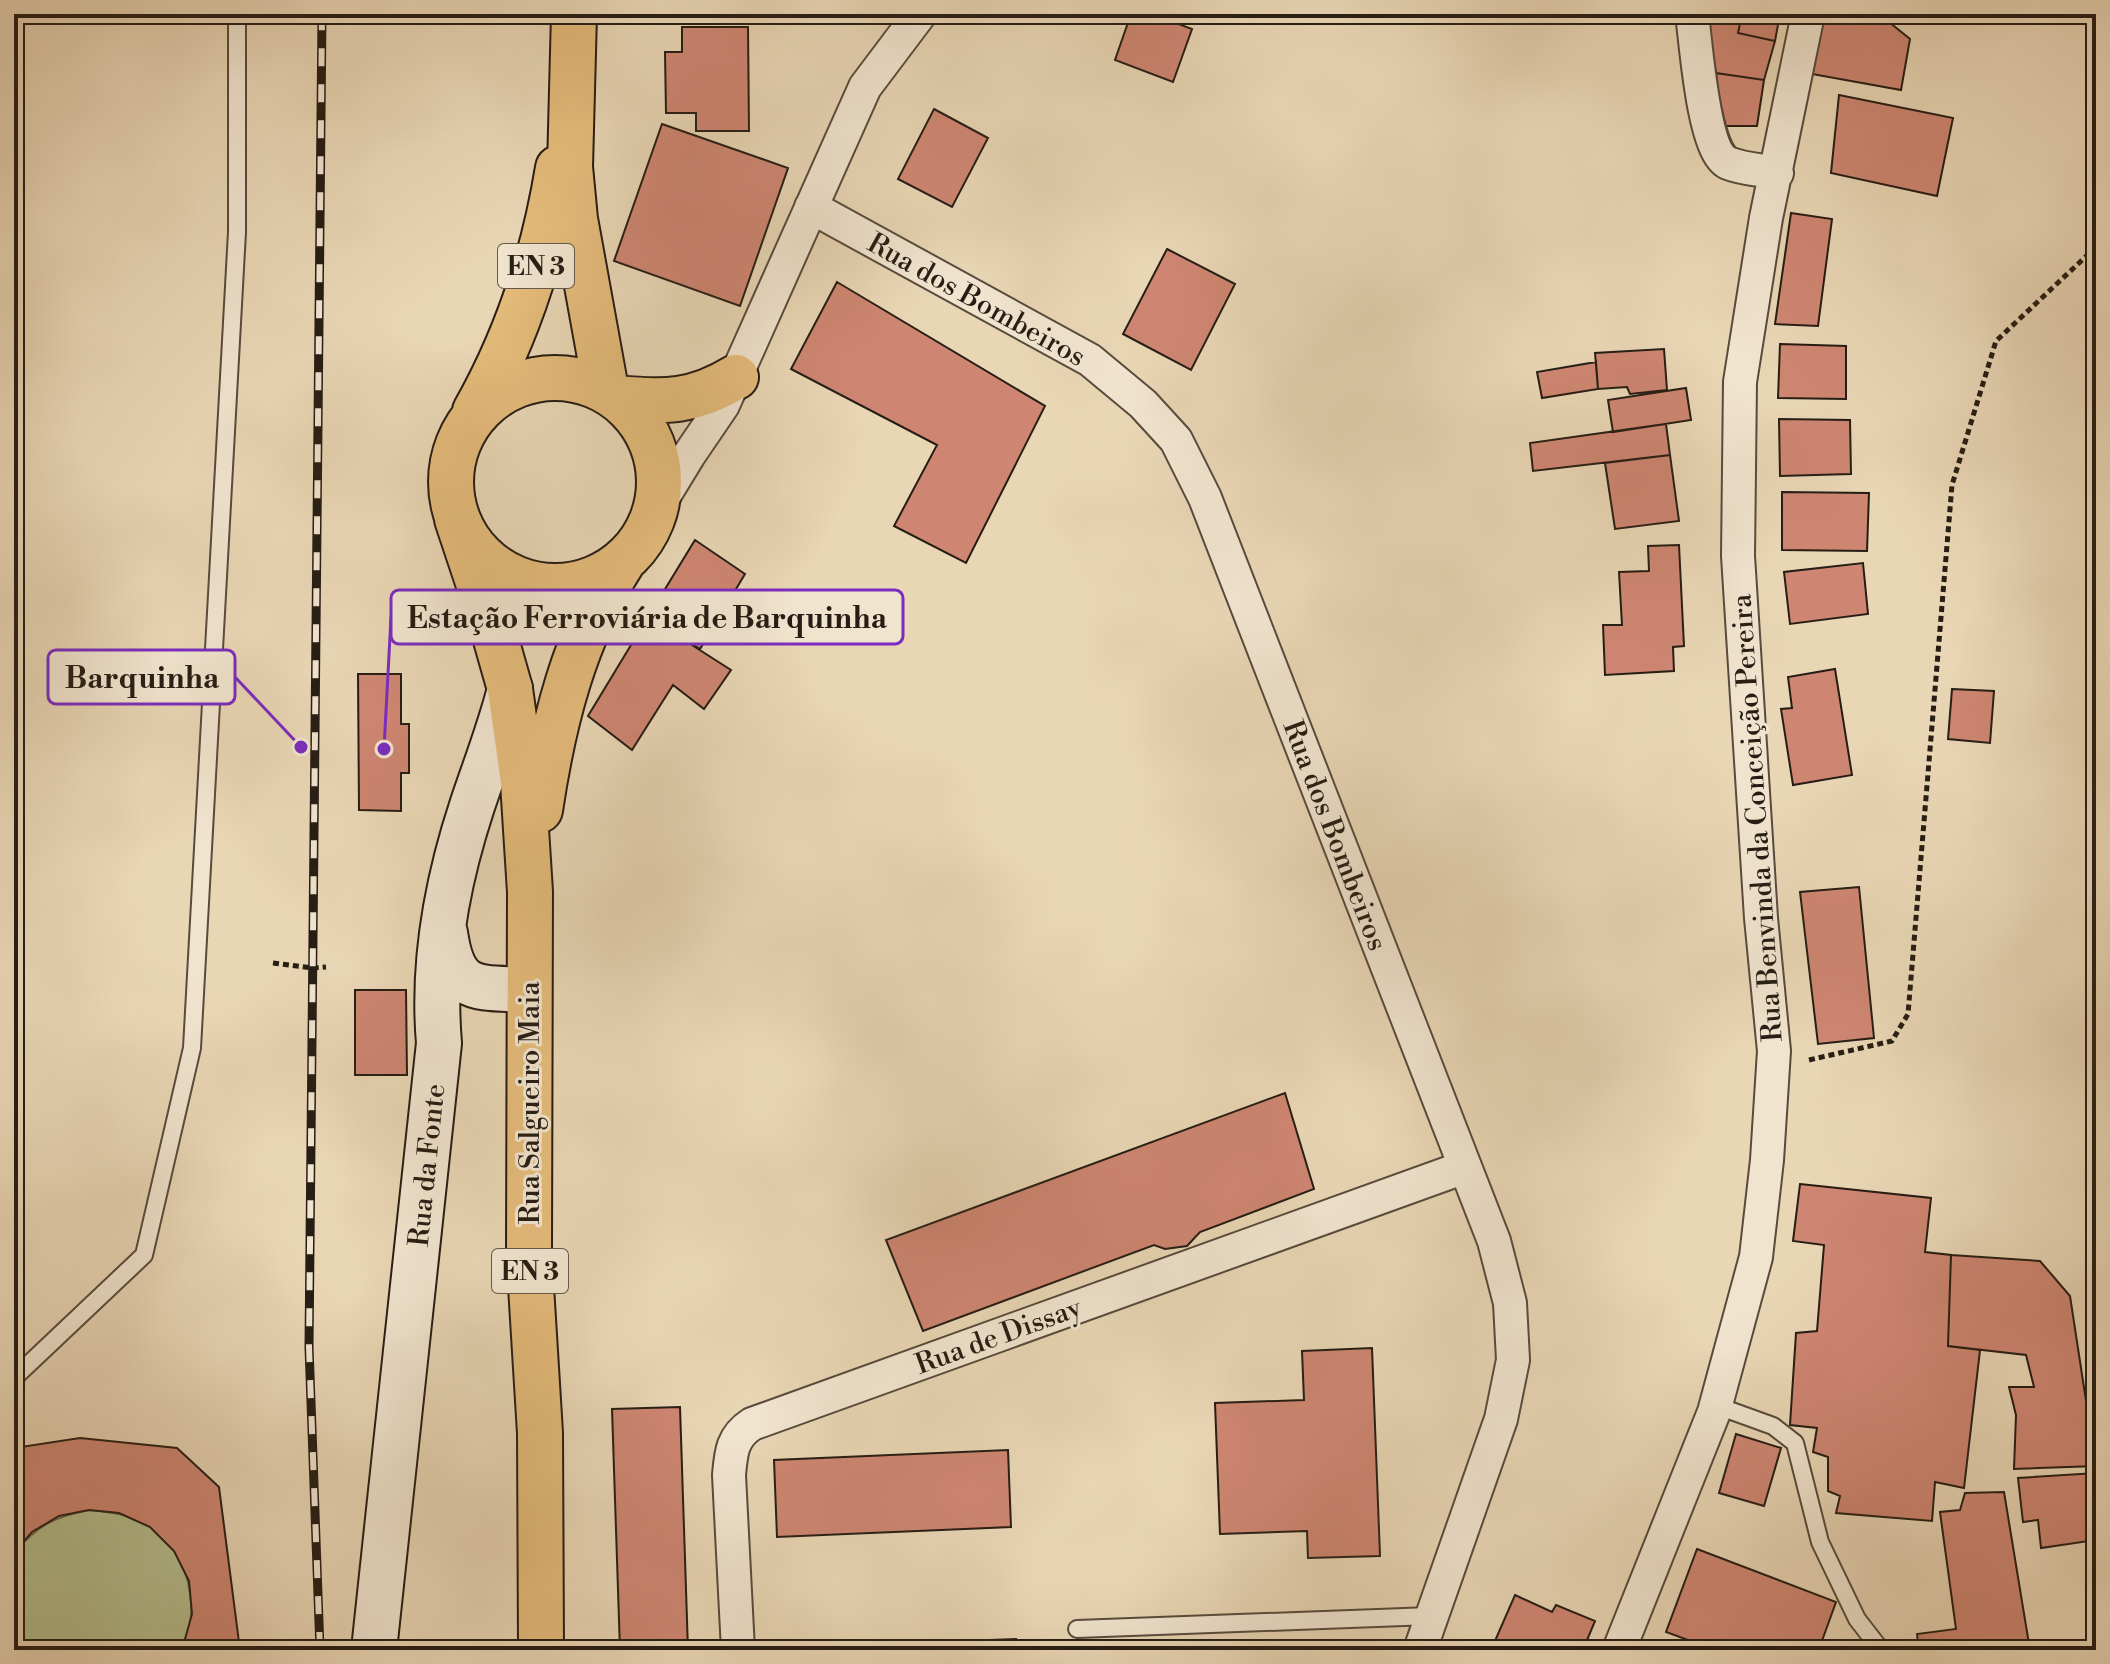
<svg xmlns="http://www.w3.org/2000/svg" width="2110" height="1664" font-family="'Libre Bodoni',serif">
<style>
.green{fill:#b5be8e;stroke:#6e6e51;stroke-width:2}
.building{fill:#ce8672;stroke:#261d14;stroke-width:2}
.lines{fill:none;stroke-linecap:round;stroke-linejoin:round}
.lane-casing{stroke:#574b3c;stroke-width:20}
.street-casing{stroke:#574b3c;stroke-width:36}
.secondary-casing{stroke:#261d14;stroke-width:48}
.primary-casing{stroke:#261d14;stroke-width:48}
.path{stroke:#261d14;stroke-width:5;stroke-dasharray:6 4;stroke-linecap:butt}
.lane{stroke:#f1e4cf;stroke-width:16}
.street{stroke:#f1e4cf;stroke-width:32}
.secondary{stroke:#f1e4cf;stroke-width:44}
.primary{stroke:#e4bb7a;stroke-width:44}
.rail-casing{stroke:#261d14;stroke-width:9}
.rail{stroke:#f1e4cf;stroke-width:6;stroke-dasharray:18;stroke-linecap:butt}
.labels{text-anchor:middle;stroke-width:6;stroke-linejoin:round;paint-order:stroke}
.shield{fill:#f1e4cf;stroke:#63594c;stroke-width:2}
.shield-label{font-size:26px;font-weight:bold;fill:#261d14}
.street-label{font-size:28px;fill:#261d14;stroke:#f1e4cf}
.leader{fill:none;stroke:#7b2cbf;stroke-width:3}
.callout-dot{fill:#7b2cbf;stroke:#f1e4cf;stroke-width:3}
.callout{fill:#f1e4cf;stroke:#7b2cbf;stroke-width:3}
.callout-label{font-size:30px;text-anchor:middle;font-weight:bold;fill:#261d14}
</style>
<rect width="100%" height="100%" fill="#e9d6b5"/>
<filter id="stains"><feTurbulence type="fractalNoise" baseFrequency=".0025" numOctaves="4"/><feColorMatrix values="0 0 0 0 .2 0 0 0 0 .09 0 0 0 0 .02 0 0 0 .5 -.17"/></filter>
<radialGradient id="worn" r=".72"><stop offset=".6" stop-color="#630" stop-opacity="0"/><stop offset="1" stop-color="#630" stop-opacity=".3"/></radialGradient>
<!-- green -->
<path class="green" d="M89,1510C110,1512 131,1514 149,1526C189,1552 202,1609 182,1650H14V1553C38,1525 54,1517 89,1510Z"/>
<!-- building -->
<path class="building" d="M1131,14H1152L1192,29L1173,82L1115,60Z
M1706,14H1742L1738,33L1775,41L1764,80L1716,73Z
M1742,14H1780L1775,41L1738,33Z
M1824,14H1890L1889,22L1910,39L1901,90L1812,74Z
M682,27H748L749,131H696V113H666L665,52H682Z
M1716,73L1764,80L1757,126H1722Z
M1839,95L1953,118L1937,196L1831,173Z
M934,109L988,138L952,207L898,179Z
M662,124L788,168L740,306L614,261Z
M1791,213L1832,219L1818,326L1775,324Z
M1167,249L1235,284L1191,370L1123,334Z
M837,282L1045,406L966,563L894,526L937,445L791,369Z
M1780,344L1846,346V399L1778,398Z
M1664,349L1667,390L1630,394L1627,387L1598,389L1595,353Z
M1596,362L1598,389L1542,398L1537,372Z
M1686,388L1691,420L1613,432L1608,400Z
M1779,419L1850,420L1851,474L1780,476Z
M1666,424L1670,455L1533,471L1530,443Z
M1670,455L1679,521L1615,529L1605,463Z
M1782,492L1869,493L1867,551L1782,550Z
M695,540L745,574L700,649L648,617Z
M1679,545L1684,646L1673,647L1674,671L1605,675L1603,625H1622L1619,572L1649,571L1648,546Z
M1863,563L1868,614L1790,624L1784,572Z
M648,617L731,670L704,709L673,685L632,750L588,716Z
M1835,669L1852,775L1793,785L1781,709L1792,708L1788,677Z
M358,674H401V724H409V773H401V811L359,810Z
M1952,689L1994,691L1990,743L1948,739Z
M1859,887L1874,1038L1818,1044L1800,892Z
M355,990H406L407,1075H355Z
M1285,1093L1314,1189L1200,1232L1187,1246L1165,1249L1154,1245L923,1331L886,1240Z
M1800,1184L1931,1198L1925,1252L1951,1255L1948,1346L1980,1350L1964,1488L1935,1482L1932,1521L1836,1513L1840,1496L1828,1491V1457L1813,1452L1817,1428L1790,1425L1796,1333L1817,1331L1824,1245L1793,1241Z
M1951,1255L2040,1261L2070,1296L2096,1466L2014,1469L2016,1415L2009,1387H2034L2026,1355L1948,1346Z
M1372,1348L1380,1556L1308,1558L1307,1531L1220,1534L1215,1403L1304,1400L1302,1351Z
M680,1407L688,1650H620L612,1409Z
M1736,1434L1781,1448L1764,1506L1719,1493Z
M80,1438L177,1448L219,1487L240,1650H182L192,1614L189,1581L174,1551L150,1527L119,1513L89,1510L59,1516L32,1532L14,1553V1448Z
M1008,1450L1011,1527L777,1537L774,1460Z
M2096,1473V1540L2041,1548L2038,1520L2023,1522L2018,1478Z
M2004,1492L2030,1650H1919L1917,1634L1956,1629L1940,1512L1960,1510L1965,1493Z
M1697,1549L1836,1602L1819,1649L1804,1644L1802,1650H1715L1666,1632Z
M1515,1595L1552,1612L1556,1605L1595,1621L1583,1650H1491Z
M1016,1639V1650H904V1643Z
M1280,1641H1366V1650H1280Z"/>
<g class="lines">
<defs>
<path id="lane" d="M14,1378L144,1255L192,1048L237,232V14
M1715,1405L1773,1426L1795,1443L1820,1542L1857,1619L1881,1650
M1077,1629L1431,1616"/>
<path id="street" d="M1692,14C1696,43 1703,151 1728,163C1742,169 1762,170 1777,173
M811,207L1090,360L1143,404L1176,440L1205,498L1494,1241L1510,1303L1513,1360L1501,1419L1420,1650
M653,514L689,455L723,405L865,87L920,14
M738,1650L729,1475C731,1452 732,1437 752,1424L1465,1167
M1619,1650L1714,1412L1756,1257L1767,1160L1774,1051L1761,918L1738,556L1740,382L1766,218L1808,14"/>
<path id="secondary" d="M445,933C454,995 477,987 529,990
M374,1650L439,1043C432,963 447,882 472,806C485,767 500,729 510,689"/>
<path id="primary" d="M574,14L570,167L575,219L606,390
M451 482a104 104 0 1 1 208 0a104 104 0 1 1-208 0Z
M618,398C665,403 695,402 736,377
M475,411C518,335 544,254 558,168
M457,519L489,615L510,689L523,782L530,892L529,1254L540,1433L541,1650
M540,810C553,723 574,638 622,563"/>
</defs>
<!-- lane casing -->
<use href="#lane" class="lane-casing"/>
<!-- street casing -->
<use href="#street" class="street-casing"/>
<!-- secondary casing -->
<use href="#secondary" class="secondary-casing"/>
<!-- primary casing -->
<use href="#primary" class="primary-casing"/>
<!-- path -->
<path class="path" d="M273,963L313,968L326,967
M1809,1060L1892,1041L1908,1014L1952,485L1996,341L2096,247"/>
<!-- lane -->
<use href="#lane" class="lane"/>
<!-- street -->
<use href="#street" class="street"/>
<!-- secondary -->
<use href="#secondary" class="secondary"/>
<!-- primary -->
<use href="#primary" class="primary"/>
<defs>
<path id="rail" d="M320,1650L309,1347L322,14"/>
</defs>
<!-- rail casing -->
<use href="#rail" class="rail-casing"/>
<!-- rail -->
<use href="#rail" class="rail"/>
</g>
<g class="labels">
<!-- shield labels -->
<g class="shield">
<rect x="498" y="244" width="76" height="44" rx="6"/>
<rect x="492" y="1249" width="76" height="44" rx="6"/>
</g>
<g class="shield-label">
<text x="536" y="275">EN 3</text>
<text x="530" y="1280">EN 3</text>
</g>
<!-- street labels -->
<g class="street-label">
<text transform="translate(977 299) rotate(29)" y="10">Rua dos Bombeiros</text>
<text transform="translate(1756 818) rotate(-94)" y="10">Rua Benvinda da Conceição Pereira</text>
<text transform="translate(1336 835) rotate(69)" y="10">Rua dos Bombeiros</text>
<text transform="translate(529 1103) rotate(-90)" y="10">Rua Salgueiro Maia</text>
<text transform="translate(426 1165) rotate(-84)" y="10">Rua da Fonte</text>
<text transform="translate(998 1335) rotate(-20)" y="10">Rua de Dissay</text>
</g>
</g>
<!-- callouts -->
<path class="leader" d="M384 749L391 617M301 747L235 677"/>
<g class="callout-dot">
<circle cx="384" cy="749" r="8"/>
<circle cx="301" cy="747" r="8"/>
</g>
<g class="callout">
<rect x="391" y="590" width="512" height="54" rx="8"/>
<rect x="48" y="650" width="187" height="54" rx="8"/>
</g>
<g class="callout-label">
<text x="647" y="628">Estação Ferroviária de Barquinha</text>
<text x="142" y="688">Barquinha</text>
</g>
<!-- margin -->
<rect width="2110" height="1664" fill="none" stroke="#e9d6b5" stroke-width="48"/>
<rect x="16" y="16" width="2078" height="1632" fill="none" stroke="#261d14" stroke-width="4"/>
<rect x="24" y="24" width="2062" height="1616" fill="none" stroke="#261d14" stroke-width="2"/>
<rect width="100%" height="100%" filter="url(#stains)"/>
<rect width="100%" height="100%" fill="url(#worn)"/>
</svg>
